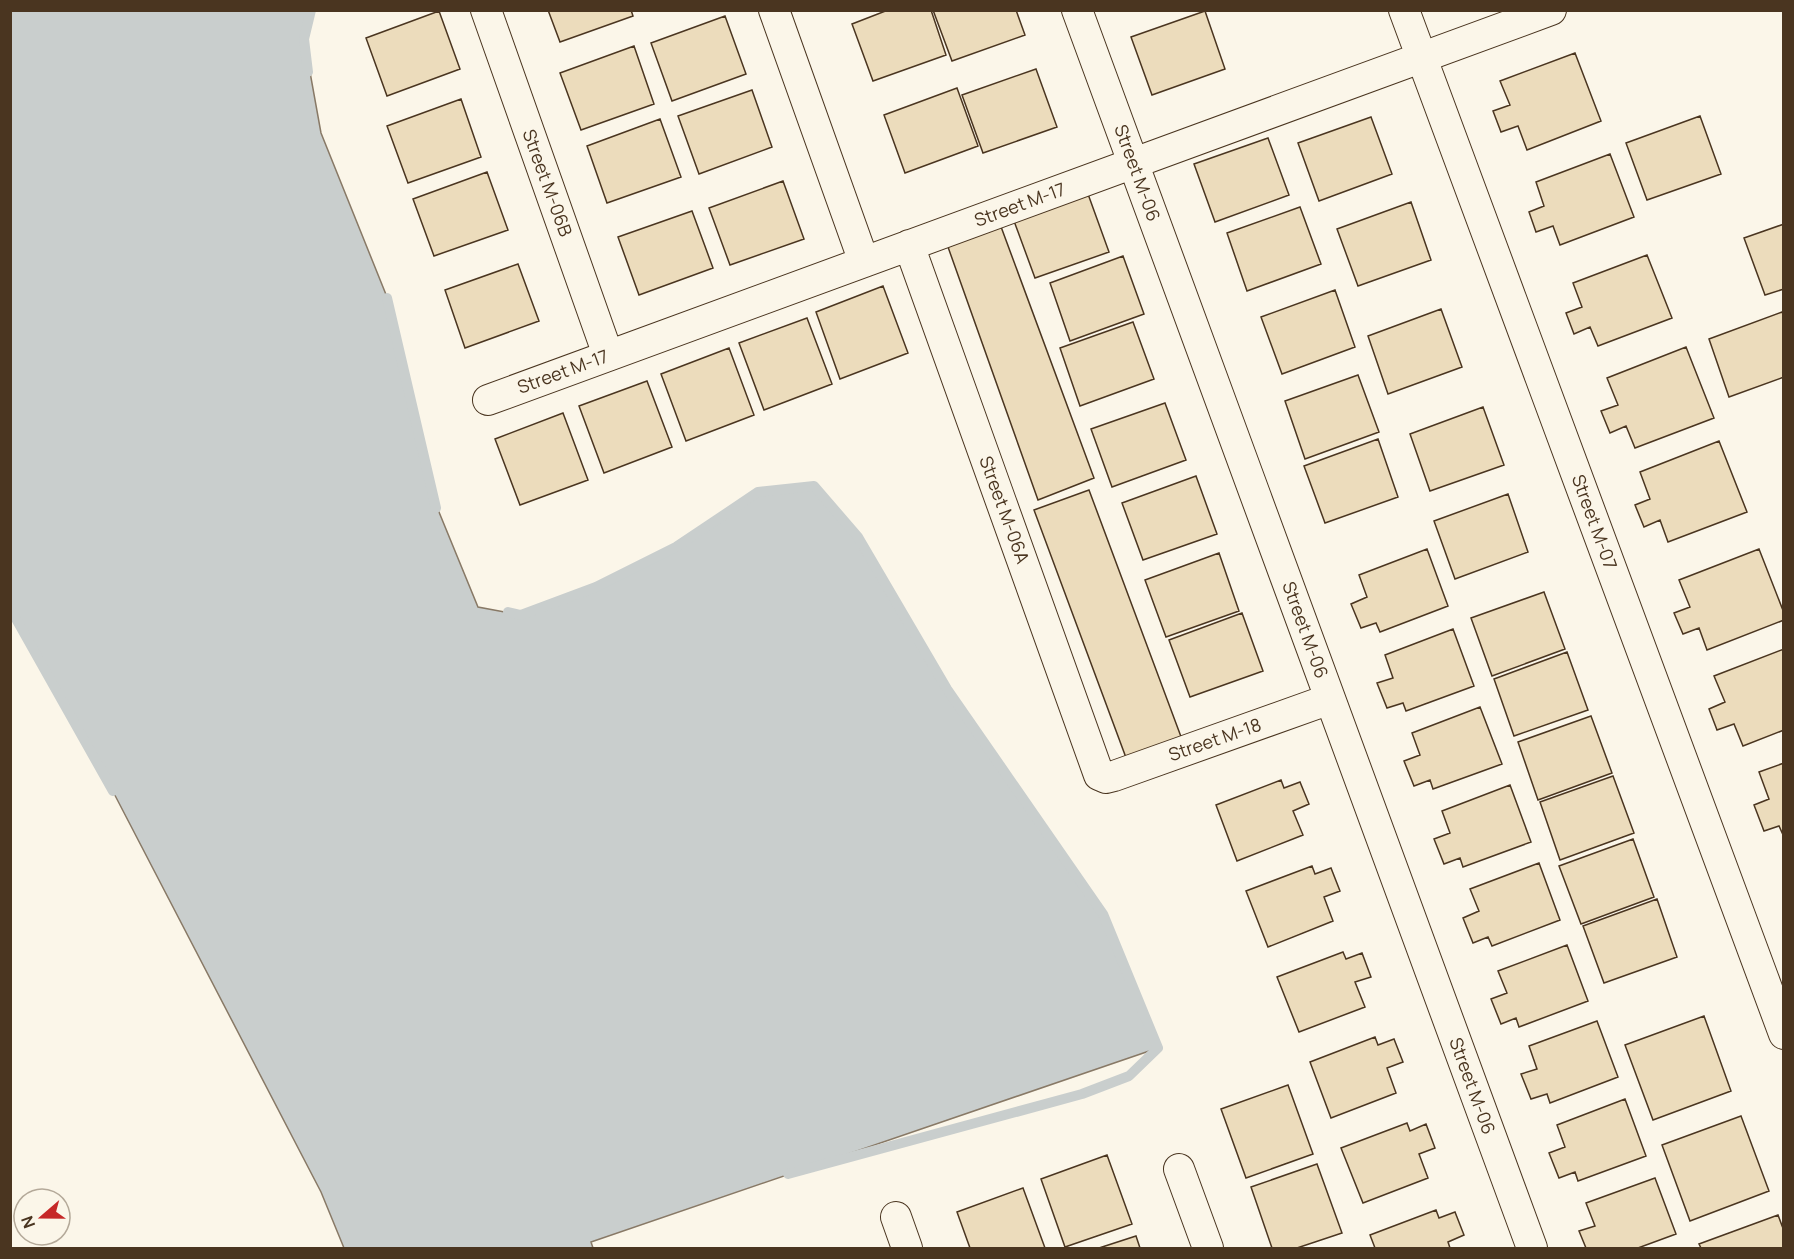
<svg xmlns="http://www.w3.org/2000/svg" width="1794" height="1259" font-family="Manrope,sans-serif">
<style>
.water{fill:#c9cecd;stroke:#887966;stroke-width:1.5}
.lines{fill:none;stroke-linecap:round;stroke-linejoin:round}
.stream{stroke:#c9cecd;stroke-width:10}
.building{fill:#ecdcbc;stroke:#4a3520;stroke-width:1.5}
.minor-casing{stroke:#4a3520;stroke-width:32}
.minor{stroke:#fbf6e9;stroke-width:30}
.labels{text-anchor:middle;stroke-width:4.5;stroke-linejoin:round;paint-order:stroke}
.street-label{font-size:18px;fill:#4a3520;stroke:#fbf6e9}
</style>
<rect width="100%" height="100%" fill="#fbf6e9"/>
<!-- water -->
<path class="water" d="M10,11H311L304,39L321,133L389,302L432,495L478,607L521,615L596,587L677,546L758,492L814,486L858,537L947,689L1103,914L1158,1048L591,1242L593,1248H344L321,1192L107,780L11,605Z"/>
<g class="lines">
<!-- stream -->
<path class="stream" d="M308,72L304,39L311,10
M387,298L436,508
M10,608L113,791
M508,612L521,615L596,587L676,547L758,492L814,486L858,537L947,689L1103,914L1158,1048L1129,1076L1082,1094L788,1174"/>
</g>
<!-- building -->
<path class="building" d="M548,10H631L633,16L560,42Z
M888,10H931L946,55L873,81L852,24Z
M933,10H1016L1025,35L952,61Z
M439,11L460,69L387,96L366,38Z
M1205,11L1225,69L1152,95L1131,37Z
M725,16L746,74L672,101L651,43Z
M634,46L654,104L581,130L560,73Z
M1575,53L1601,121L1527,150L1518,126L1501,132L1493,111L1510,105L1500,81Z
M1036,69L1057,127L983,153L962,95Z
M957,88L978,146L905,173L884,115Z
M752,90L772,147L699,174L678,116Z
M461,99L481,157L408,183L387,126Z
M1700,116L1721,174L1647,200L1626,143Z
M1371,117L1392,174L1319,201L1298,143Z
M660,119L681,177L607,203L587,146Z
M1268,138L1289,195L1215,222L1194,164Z
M1610,154L1634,217L1560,245L1553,226L1536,232L1529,212L1544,206L1536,182Z
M487,172L508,230L434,256L413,199Z
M783,181L804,239L730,265L709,208Z
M1088,194L1109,252L1035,278L1014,221Z
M1411,202L1431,260L1358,286L1337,229Z
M1300,207L1321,264L1247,291L1227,233Z
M692,211L713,268L639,295L618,237Z
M1000,224L1094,478L1038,500L948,247Z
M1784,224V289L1765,295L1744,238Z
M1647,255L1672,318L1598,346L1590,327L1574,334L1566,313L1582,307L1573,283Z
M1123,256L1144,314L1070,341L1050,283Z
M518,264L539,321L465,348L445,290Z
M883,286L908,353L840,379L816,312Z
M1335,290L1355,347L1282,374L1261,317Z
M1441,309L1462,367L1388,394L1368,336Z
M1782,312L1784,317V377L1729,397L1709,339Z
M807,318L832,384L764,410L739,343Z
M1133,322L1154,379L1080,406L1060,348Z
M1686,347L1714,418L1635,448L1626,426L1610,433L1601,411L1618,405L1607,378Z
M729,348L754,415L686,441L661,374Z
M1358,375L1379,432L1305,459L1285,401Z
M647,381L672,447L604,473L579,406Z
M1165,403L1186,460L1112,487L1091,429Z
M1483,407L1504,465L1430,491L1410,434Z
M563,413L588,480L520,505L495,439Z
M1378,439L1398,497L1325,523L1304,466Z
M1719,441L1747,512L1668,542L1660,520L1644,527L1635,505L1650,499L1640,472Z
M1196,476L1217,534L1143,560L1122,503Z
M1089,490L1183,742L1128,763L1034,510Z
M1508,494L1528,552L1455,579L1434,521Z
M1427,549L1448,606L1380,632L1376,623L1361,628L1351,604L1367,597L1359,575Z
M1759,549L1784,613V620L1707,650L1699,628L1683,634L1674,613L1690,607L1679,580Z
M1219,553L1239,611L1166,637L1145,580Z
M1544,592L1565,649L1492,676L1471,618Z
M1242,613L1263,671L1190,697L1169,640Z
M1453,629L1474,686L1406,711L1403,703L1387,708L1377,683L1393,678L1385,655Z
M1784,649V730L1743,746L1734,724L1717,730L1709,709L1725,702L1714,676Z
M1567,652L1588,710L1514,736L1494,679Z
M1480,707L1502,764L1433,789L1430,780L1414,786L1404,761L1420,755L1412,733Z
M1591,716L1612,773L1538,800L1518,742Z
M1784,763V837L1779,826L1764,831L1754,805L1769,799L1759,772Z
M1613,776L1634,833L1560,860L1540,802Z
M1281,780L1284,788L1300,782L1309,804L1293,811L1303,835L1237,861L1216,805Z
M1510,785L1531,842L1463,867L1460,858L1444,864L1434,839L1450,833L1442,811Z
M1633,839L1654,897L1581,924L1559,866Z
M1539,863L1560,920L1492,946L1488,937L1473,943L1463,918L1479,911L1470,889Z
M1312,866L1315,874L1331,868L1340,891L1324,897L1333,921L1268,947L1246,891Z
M1657,899L1677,957L1604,983L1583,926Z
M1567,945L1588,1001L1519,1027L1516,1018L1501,1024L1491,999L1507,993L1498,971Z
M1343,952L1346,959L1362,953L1371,977L1355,982L1365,1007L1299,1032L1277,977Z
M1704,1016L1731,1091L1653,1120L1625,1045Z
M1597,1021L1618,1077L1550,1103L1547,1094L1531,1099L1521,1074L1537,1069L1529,1046Z
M1375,1037L1378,1045L1394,1039L1403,1062L1387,1068L1396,1093L1331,1118L1310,1062Z
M1288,1085L1313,1154L1246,1178L1221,1109Z
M1625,1099L1646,1156L1578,1181L1575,1172L1559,1178L1549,1153L1565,1147L1557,1125Z
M1741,1116L1769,1191L1690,1221L1662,1145Z
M1407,1123L1410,1131L1426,1124L1435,1148L1419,1154L1428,1178L1363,1203L1341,1148Z
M1107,1155L1132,1224L1065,1247L1041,1179Z
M1317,1164L1342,1233L1297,1248H1272L1251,1187Z
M1655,1178L1676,1234L1638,1248H1586L1579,1231L1595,1226L1586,1203Z
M1023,1188L1045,1248H970L957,1212Z
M1436,1210L1439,1218L1455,1212L1464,1235L1448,1242L1450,1248H1375L1370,1235Z
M1778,1215L1784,1231V1248H1701L1699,1244Z
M1136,1236L1140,1248H1099Z"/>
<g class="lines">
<defs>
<path id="minor" d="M486,10L608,355
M774,10L864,262
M1077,10L1532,1248
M1404,10L1784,1034
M909,245L1099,775L1106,778L1114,776L1330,699
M488,400L1551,10
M1179,1169L1208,1248
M896,1217L907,1248"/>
</defs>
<!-- minor casing -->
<use href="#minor" class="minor-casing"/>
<!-- minor -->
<use href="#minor" class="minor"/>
</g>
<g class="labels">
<!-- street labels -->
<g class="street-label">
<text transform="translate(1137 173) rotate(70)" y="6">Street M-06</text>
<text transform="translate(547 183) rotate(70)" y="6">Street M-06B</text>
<text transform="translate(1020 205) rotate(-20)" y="6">Street M-17</text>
<text transform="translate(563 372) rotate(-20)" y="6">Street M-17</text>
<text transform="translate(1004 510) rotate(70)" y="6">Street M-06A</text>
<text transform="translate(1594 522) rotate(70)" y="6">Street M-07</text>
<text transform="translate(1305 630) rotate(70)" y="6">Street M-06</text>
<text transform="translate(1215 740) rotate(-19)" y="6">Street M-18</text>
<text transform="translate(1472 1086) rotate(70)" y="6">Street M-06</text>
</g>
</g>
<!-- border -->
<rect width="1794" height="1259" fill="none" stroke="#4a3520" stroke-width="24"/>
<!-- north arrow -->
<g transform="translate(42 1217) rotate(250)"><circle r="28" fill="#fbf6e9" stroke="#b4a999" stroke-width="1.5"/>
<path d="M0-4.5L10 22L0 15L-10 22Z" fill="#c62828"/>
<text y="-9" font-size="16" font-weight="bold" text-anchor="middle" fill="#4a3520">N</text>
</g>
</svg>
